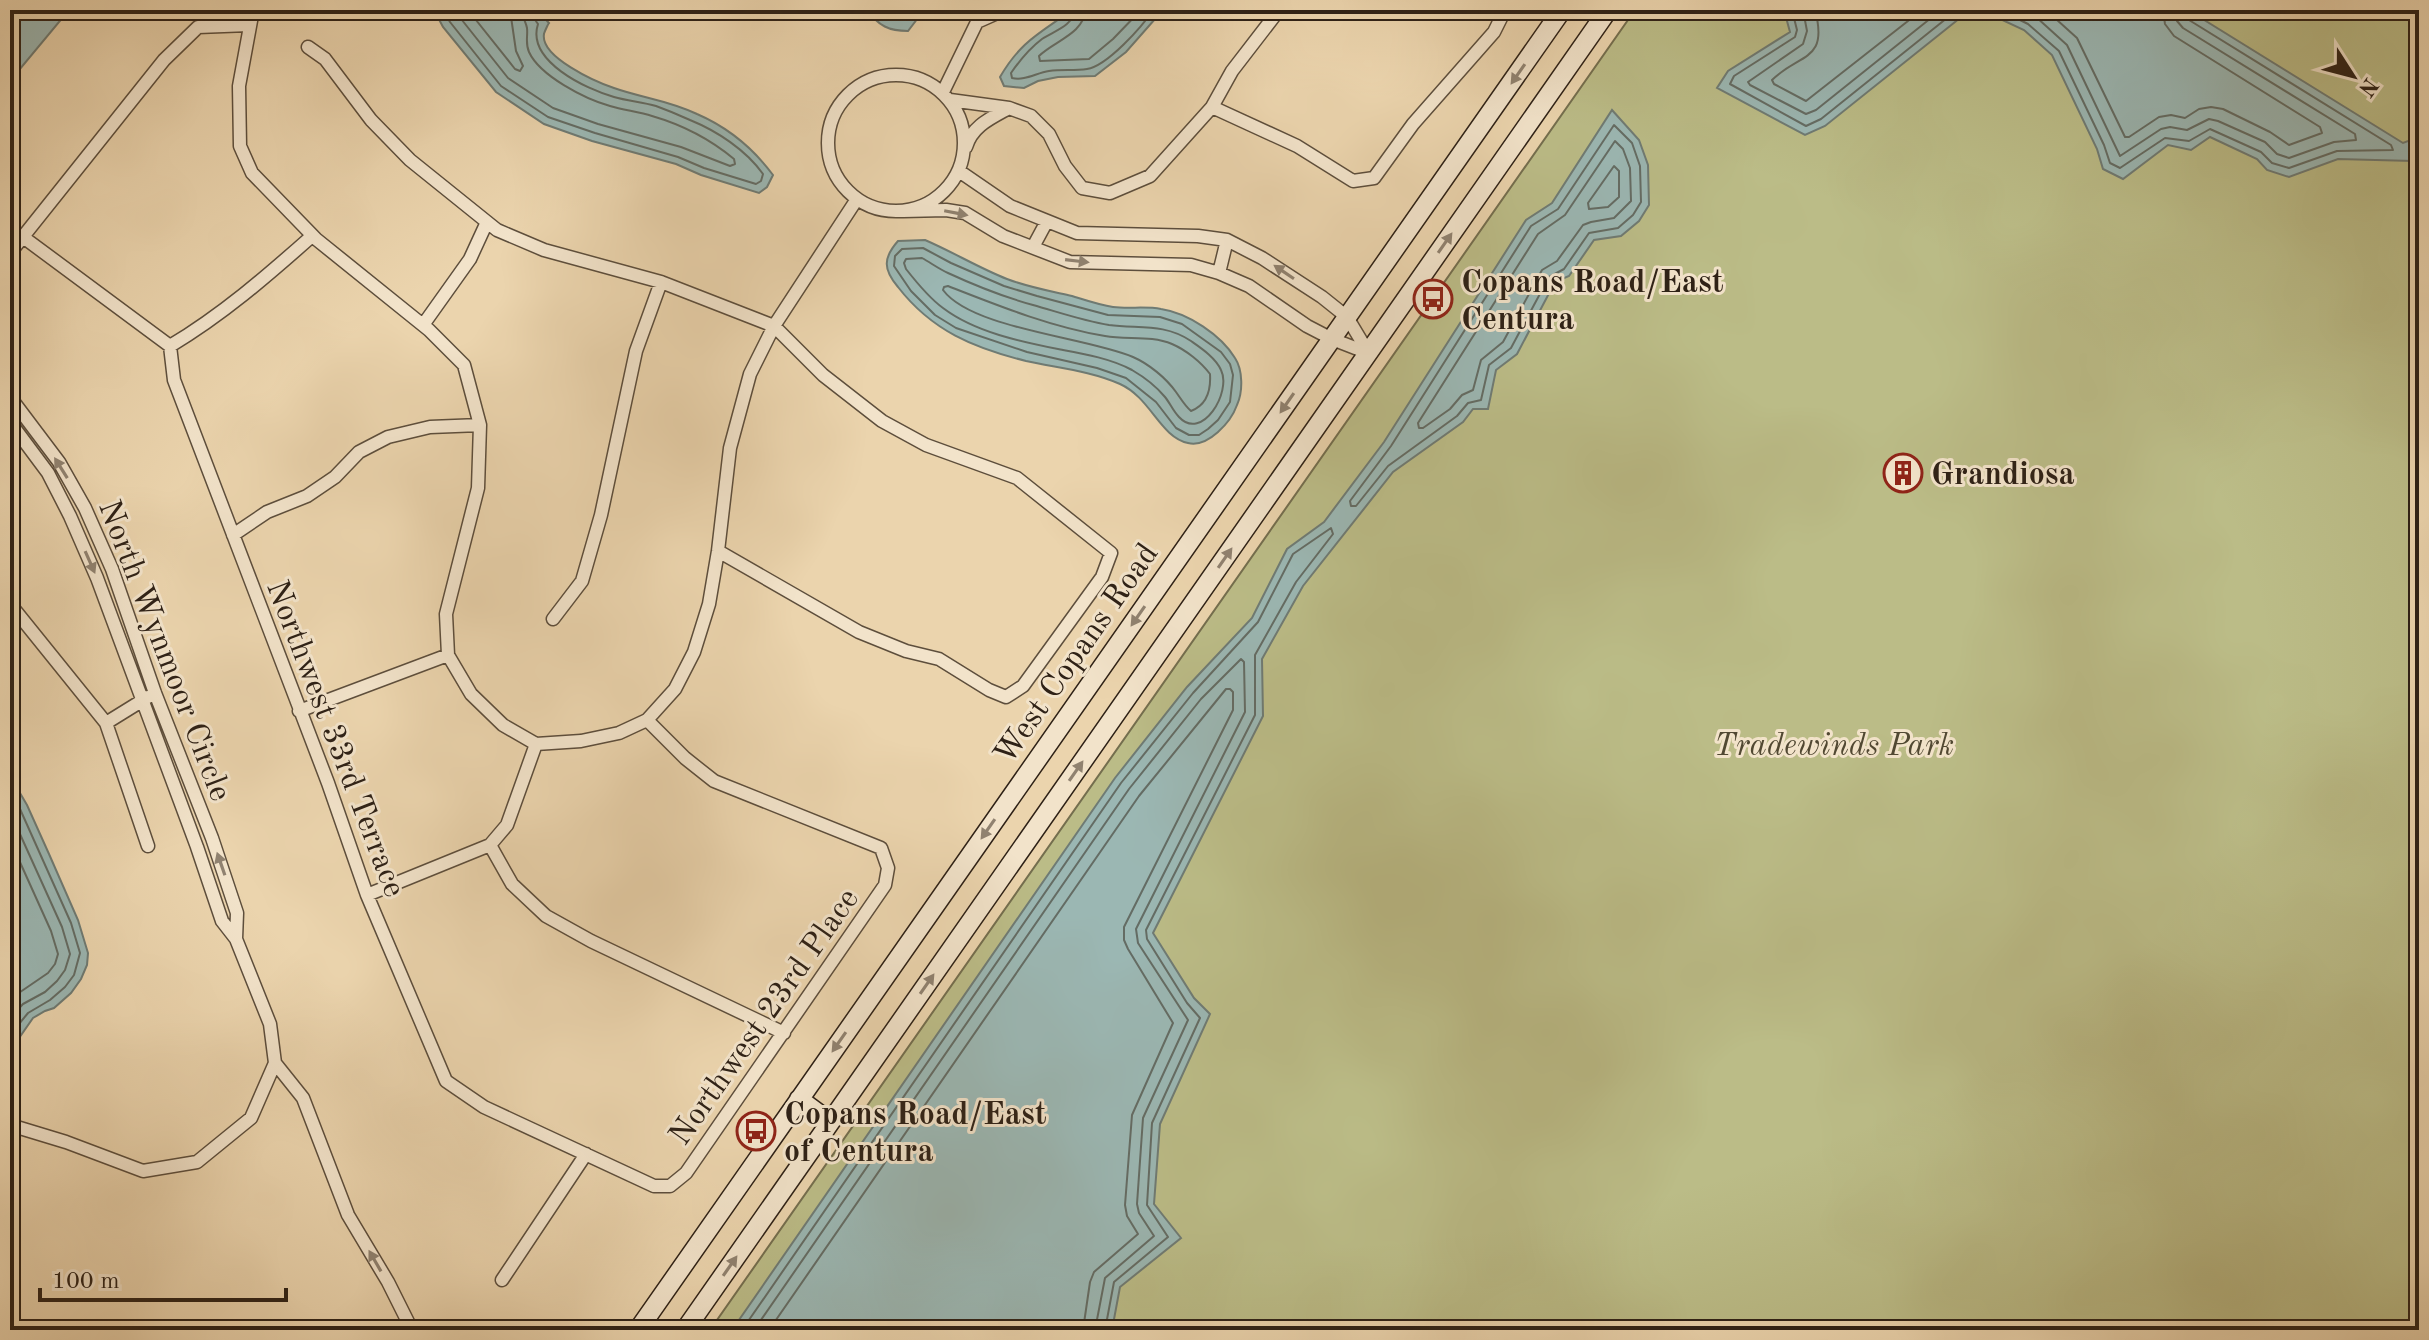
<svg xmlns="http://www.w3.org/2000/svg" width="2429" height="1340" font-family="'Old Standard TT',serif">
<style>
.green{fill:#bbbc87;stroke:#746e4e;stroke-width:2}
.water{fill:#9bb7b3;stroke:#6f7b74;stroke-width:2}
.lines{fill:none;stroke-linecap:round;stroke-linejoin:round}
.shore{stroke:#646c64;stroke-width:2}
.minor-casing{stroke:#5d4e3c;stroke-width:15}
.secondary-casing{stroke:#2e2116;stroke-width:21}
.minor{stroke:#f2e3ca;stroke-width:12}
.secondary{stroke:#f2e3ca;stroke-width:18}
.oneway{fill:#908270}
.labels{text-anchor:middle;stroke-width:6;stroke-linejoin:round;paint-order:stroke}
.poi-label{font-size:32px;font-weight:bold;fill:#2e2116;stroke:#f2e3ca;text-anchor:start}
.street-label{font-size:32px;fill:#2e2116;stroke:#f2e3ca}
.park-label{font-size:32px;font-style:italic;fill:#514832;stroke:#f2e3ca}
</style>
<rect width="100%" height="100%" fill="#ebd4ad"/>
<filter id="stains"><feTurbulence type="fractalNoise" baseFrequency=".0025" numOctaves="4"/><feColorMatrix values="0 0 0 0 .2 0 0 0 0 .09 0 0 0 0 .02 0 0 0 .5 -.17"/></filter>
<radialGradient id="worn" r=".72"><stop offset=".6" stop-color="#630" stop-opacity="0"/><stop offset="1" stop-color="#630" stop-opacity=".3"/></radialGradient>
<!-- green -->
<path class="green" d="M1635,10H2419V1330H710Z"/>
<!-- water -->
<path class="water" d="M10,10H69L10,81Z
M434,10H537L549,23C548,24 544,33 544,34C540,57 596,82 614,88C642,98 668,100 697,114C727,127 753,148 773,175L767,187L759,193L701,175L676,164L592,141L544,124L496,92L443,27Z
M869,10H924L908,31C890,31 877,26 869,10Z
M1072,10H1163L1126,52L1095,76L1058,77L1038,81L1024,88L1004,86L1000,77C1021,41 1039,34 1072,10Z
M1784,10H1970L1825,126L1805,135L1717,88L1728,71L1790,32Z
M1981,10H2188L2403,143L2419,137V159L2413,161L2338,159L2289,177L2267,170L2257,159L2210,137L2191,150L2168,145L2123,179L2103,169L2097,149L2052,55L2024,30Z
M1612,110L1639,140L1648,165L1649,205L1639,221L1621,236L1594,240L1569,276L1555,282L1517,354L1496,370L1488,409H1473L1463,422L1393,472L1303,586L1262,659L1263,716L1153,933L1194,998L1210,1014L1160,1124L1154,1204L1181,1238L1120,1287L1112,1330H732L1115,778L1187,687L1252,618L1287,549L1324,522L1384,442L1526,220L1552,203Z
M925,240C953,252 979,268 1007,279C1028,287 1050,291 1072,296C1085,300 1099,305 1113,307C1129,309 1146,306 1161,309C1188,313 1221,335 1235,358C1243,370 1243,392 1237,405C1231,422 1208,448 1188,443C1160,437 1151,398 1120,384C1091,371 1058,368 1026,361C974,348 932,331 898,287C883,269 883,258 898,241Z
M10,776L27,805L49,854L78,920L88,953L87,965L81,979L71,993L54,1008L45,1011L33,1018L10,1051Z"/>
<g class="lines">
<!-- shore -->
<path class="shore" d="M443,10L450,22L501,86L548,117L595,133L678,157L704,168L756,184L761,181L763,174C746,150 717,131 690,120C679,115 667,110 656,106C642,102 628,101 614,97C586,89 526,61 538,24L533,17L532,10
M454,10L508,78L553,108L598,124L681,147L730,166L735,164L734,159C710,139 683,125 652,116C639,112 624,110 610,106C585,99 540,76 529,52C525,43 528,36 527,28C526,22 522,17 522,10
M468,10L515,69L520,71L523,66L516,51L510,10
M1075,10C1073,26 1054,31 1042,39C1030,48 1020,60 1011,73L1012,78C1025,81 1036,73 1049,71C1062,69 1074,71 1087,69C1107,66 1142,27 1153,10
M1085,10C1084,34 1054,41 1039,56L1040,61L1089,59L1113,39L1141,10
M1792,10L1797,30L1795,37L1734,76L1730,84L1806,126L1821,119L1957,10
M1803,10L1807,31L1803,44L1748,82L1750,85L1806,114L1816,110L1941,10
M1815,10C1829,62 1799,53 1772,80L1774,84L1806,101L1922,10
M2000,10L2028,24L2059,51L2104,145L2110,163L2120,168L2165,138L2189,141L2210,129L2261,152L2272,163L2289,168L2337,151L2393,150L2391,145L2189,20L2185,10
M2023,10L2035,16L2067,45L2120,156L2161,129L2170,127L2187,130L2209,119L2218,121L2265,142L2277,154L2289,158L2334,142L2356,140L2355,134L2183,28L2177,21L2175,10
M2046,10L2077,38L2125,137H2129L2159,117L2171,115L2185,118L2199,109L2211,107L2223,109L2270,132L2289,145L2322,133L2320,127L2174,36L2165,24L2163,10
M1614,125L1632,143L1640,166L1641,202L1633,215L1618,228L1589,233L1564,269L1549,277L1511,348L1489,365L1481,400L1468,403L1457,416L1388,466L1356,506H1351L1350,501L1391,446L1531,226L1558,209Z
M1615,141L1623,149L1630,168L1631,201L1614,218L1591,222L1583,225L1557,261L1542,270L1503,342L1481,360L1473,390L1462,395L1450,409L1423,428H1419L1418,423L1538,234L1565,215Z
M1614,166L1619,171V197L1608,207L1589,209L1588,203Z
M923,248L951,263L1004,286L1037,296L1108,315L1160,317L1182,324L1221,352L1230,364L1233,375L1230,402L1218,420L1208,429L1199,435H1189L1176,428L1156,402L1126,378L1097,368L1027,352L956,328L935,315L911,291L894,266L895,256L902,249Z
M922,258C931,263 939,269 948,273C976,286 1004,297 1033,305C1058,312 1084,321 1109,325C1139,329 1164,323 1191,341C1201,348 1216,358 1221,370C1232,392 1202,442 1179,417C1173,411 1170,403 1165,397C1156,386 1144,377 1132,370C1112,359 1085,354 1063,350C1023,342 976,333 943,308C929,298 917,283 906,269L904,263L906,259Z
M948,286C999,306 1051,327 1105,336C1127,340 1151,335 1172,344C1186,350 1201,362 1210,374C1211,390 1207,405 1191,411C1185,406 1181,399 1176,392C1166,378 1149,364 1133,357C1086,337 972,329 943,290L944,287Z
M10,792L20,809L71,923L80,953L74,975L65,987L50,1000L28,1013L10,1035
M10,812L62,927L70,954L65,970L57,981L45,992L23,1004L10,1018
M10,840L51,931L58,954L55,964L48,973L10,999
M742,1330L1121,783L1193,693L1258,622L1293,554L1331,528L1333,534L1296,582L1255,655V715L1146,930L1147,939L1187,1003L1200,1018L1152,1123L1147,1205L1168,1237L1114,1282L1105,1330
M754,1330L1129,789L1201,699L1241,659L1244,662L1245,712L1136,929L1138,943L1188,1020L1143,1118L1137,1204L1139,1213L1154,1236L1105,1278L1095,1330
M769,1330L1139,796L1226,689H1230L1233,692V710L1124,927V940L1128,949L1173,1023L1132,1115L1125,1205L1127,1216L1138,1234L1094,1272L1090,1282L1083,1330"/>
<defs>
<path id="minor" d="M253,10L239,86L240,146L252,173L316,239L429,330L464,365L480,425L478,488L446,614L448,655L471,694L503,725L536,744
M977,22L1004,10
M308,47L325,59L371,120L410,160L497,230L544,250L661,282L774,326L823,375L882,421L926,445L1017,478L1111,553L1102,577L1023,686L1006,697L989,690L939,659L906,651L859,632L718,551
M828 143a68 68 0 1 1 136 0a68 68 0 1 1-136 0Z
M943,92L977,22L976,10
M950,100L1009,108L1031,116L1049,134L1065,166L1082,188L1110,193L1150,176L1212,107L1232,71L1279,10
M1212,107L1297,146L1353,181L1374,178L1413,124L1494,32L1505,10
M966,147C972,126 991,118 1009,108
M959,171L1010,206L1077,233L1198,236L1227,240L1262,258L1322,297L1347,317L1368,352
M903,211L946,210L965,213L1003,236L1070,262L1191,265L1219,273L1249,286L1307,326L1332,339L1368,353
M23,237L170,346L174,380L328,783L367,895L446,1081L484,1107L654,1186H670L686,1173L885,885L888,868L881,848L714,781L685,758L647,720
M1033,247L1047,221
M10,253L164,60L198,27L249,25
M1219,273L1227,240
M423,325L470,259L487,222
M170,346C222,315 267,276 312,236
M10,397L59,462L85,508L112,569L155,693L212,838L237,913L236,939
M10,422L48,473L70,516L97,578L197,847L222,921L236,939L270,1024L275,1063L251,1118L197,1162L143,1171L66,1142L10,1125
M233,535L267,512L307,496L335,477L359,452L388,437L430,427L480,425
M10,604L106,723L148,697
M553,619L582,581L601,515L636,351L661,282
M299,711L448,655
M106,723L148,846
M490,845L512,884L546,916L591,941L784,1033
M367,895L490,845L507,825L536,744L581,741L619,733L647,720L675,689L694,652L709,604L718,551L730,448L750,374L774,326L857,199
M275,1063L303,1098L348,1215L388,1282L412,1330
M502,1280L586,1154"/>
<path id="secondary" d="M799,1099L830,1122
M638,1330L1562,10
M685,1330L1608,10"/>
</defs>
<!-- minor casing -->
<use href="#minor" class="minor-casing"/>
<!-- secondary casing -->
<use href="#secondary" class="secondary-casing"/>
<!-- minor -->
<use href="#minor" class="minor"/>
<!-- secondary -->
<use href="#secondary" class="secondary"/>
</g>
<!-- one-way arrows -->
<defs><path id="oneway-solid" d="M-6-.8H1V-3.2L6.5 0L1 3.2V.8H-6Z" transform="scale(2)"/></defs>
<g class="oneway">
<use href="#oneway-solid" transform="translate(1518 74) rotate(125)"/>
<use href="#oneway-solid" transform="translate(956 213) rotate(11)"/>
<use href="#oneway-solid" transform="translate(1445 243) rotate(-55)"/>
<use href="#oneway-solid" transform="translate(1077 261) rotate(7)"/>
<use href="#oneway-solid" transform="translate(1284 272) rotate(-146)"/>
<use href="#oneway-solid" transform="translate(1287 403) rotate(125)"/>
<use href="#oneway-solid" transform="translate(61 468) rotate(-122)"/>
<use href="#oneway-solid" transform="translate(1225 558) rotate(-55)"/>
<use href="#oneway-solid" transform="translate(90 562) rotate(66)"/>
<use href="#oneway-solid" transform="translate(1138 616) rotate(125)"/>
<use href="#oneway-solid" transform="translate(1076 771) rotate(-55)"/>
<use href="#oneway-solid" transform="translate(988 829) rotate(125)"/>
<use href="#oneway-solid" transform="translate(221 864) rotate(-109)"/>
<use href="#oneway-solid" transform="translate(927 984) rotate(-55)"/>
<use href="#oneway-solid" transform="translate(839 1042) rotate(125)"/>
<use href="#oneway-solid" transform="translate(375 1261) rotate(-120)"/>
<use href="#oneway-solid" transform="translate(730 1266) rotate(-55)"/>
</g>
<!-- icons -->
<defs>
<symbol id="bus-ring" viewBox="-11 -11 22 22"><circle r="9.5" fill="#f2e3ca" stroke="#8f2418" stroke-width="1.5"/><path d="M-5-6H5V4H4V6H2V4H-2V6H-4V4H-5ZM-3.5-4V0h7V-4ZM-3.5 1.2v1.5H-2V1.2ZM2 1.2v1.5H3.5V1.2Z" fill="#8f2418"/></symbol>
<symbol id="building-ring" viewBox="-11 -11 22 22"><circle r="9.5" fill="#f2e3ca" stroke="#8f2418" stroke-width="1.5"/><path d="M-4-6H4V6H1V3H-1V6H-4ZM-2.5-4.3h1.7v1.8h-1.7ZM.8-4.3h1.7v1.8H.8ZM-2.5-1h1.7V.8h-1.7ZM.8-1h1.7V.8H.8Z" fill="#8f2418"/></symbol>
</defs>
<g fill-rule="evenodd">
<use href="#bus-ring" x="1411" y="277" width="44" height="44"/>
<use href="#building-ring" x="1881" y="451" width="44" height="44"/>
<use href="#bus-ring" x="734" y="1109" width="44" height="44"/>
</g>
<g class="labels">
<!-- poi labels -->
<g class="poi-label">
<text x="1461" y="292">Copans Road/East<tspan x="1461" dy="37">Centura</tspan></text>
<text x="1931" y="484">Grandiosa</text>
<text x="784" y="1124">Copans Road/East<tspan x="784" dy="37">of Centura</tspan></text>
</g>
<!-- street labels -->
<g class="street-label">
<text transform="translate(166 650) rotate(69)" y="11">North Wynmoor Circle</text>
<text transform="translate(1075 653) rotate(-55)" y="11">West Copans Road</text>
<text transform="translate(337 738) rotate(69)" y="11">Northwest 33rd Terrace</text>
<text transform="translate(763 1016) rotate(-55)" y="11">Northwest 23rd Place</text>
</g>
<!-- park labels -->
<g class="park-label">
<text x="1834" y="755">Tradewinds Park</text>
</g>
</g>
<!-- margin -->
<rect width="2429" height="1340" fill="none" stroke="#ebd4ad" stroke-width="40"/>
<rect x="12" y="12" width="2405" height="1316" fill="none" stroke="#2e2116" stroke-width="4"/>
<rect x="20" y="20" width="2389" height="1300" fill="none" stroke="#2e2116" stroke-width="2"/>
<!-- north arrow -->
<g transform="translate(2353 76) rotate(126)" stroke="#f2e3ca" stroke-width="6" paint-order="stroke">
<path d="M0-6L14 30L0 20L-14 30Z" fill="#2e2116"/>
<text y="-12" font-size="22" font-weight="bold" text-anchor="middle" fill="#2e2116">N</text>
</g>
<!-- scale -->
<path d="M40 1288v12h246v-12" fill="none" stroke="#2e2116" stroke-width="4"/>
<text x="52" y="1288" font-size="24" fill="#2e2116" stroke="#f2e3ca" stroke-width="6" paint-order="stroke">100 m</text>
<rect width="100%" height="100%" filter="url(#stains)"/>
<rect width="100%" height="100%" fill="url(#worn)"/>
</svg>
